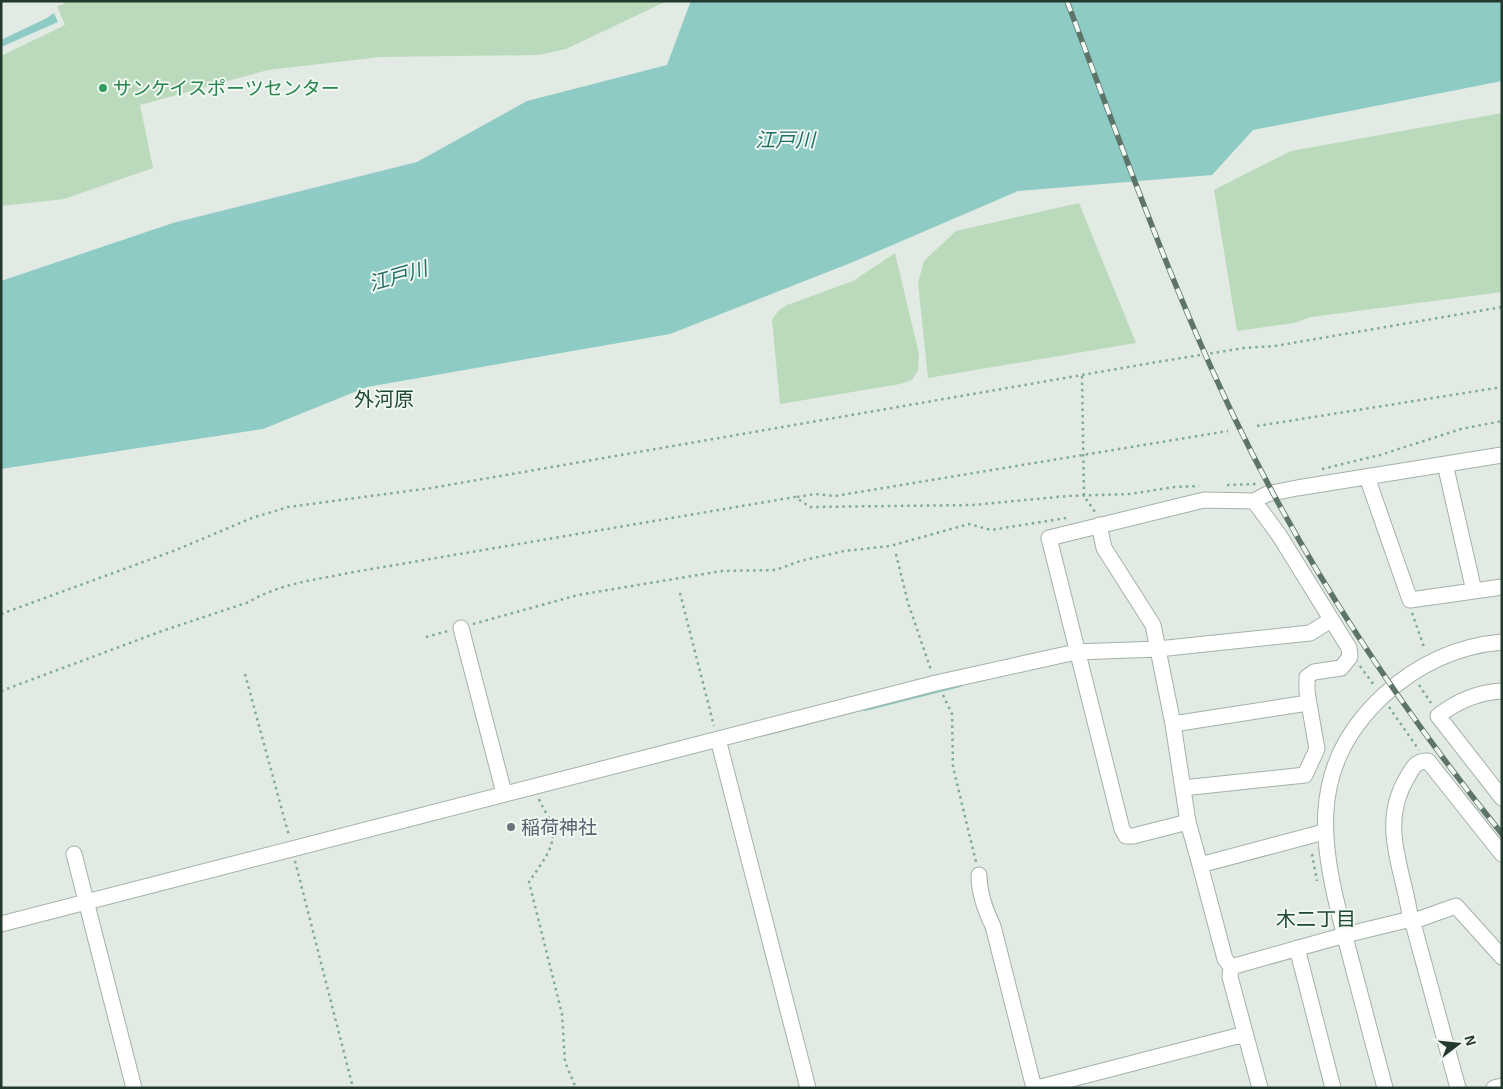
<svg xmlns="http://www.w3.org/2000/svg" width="1503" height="1089" font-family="'Exo 2','Noto Sans JP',sans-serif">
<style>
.green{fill:#bbdabb}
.water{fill:#8dcbc4}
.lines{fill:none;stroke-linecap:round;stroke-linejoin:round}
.stream{stroke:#8dcbc4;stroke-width:4}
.minor-casing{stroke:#a4b1a9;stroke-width:17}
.path{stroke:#83ab94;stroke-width:2.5;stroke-dasharray:2.5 4;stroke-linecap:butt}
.minor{stroke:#fff;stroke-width:15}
.rail-casing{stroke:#5d7568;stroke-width:5.5}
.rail{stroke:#f1f7f2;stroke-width:4;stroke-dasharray:11;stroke-linecap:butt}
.leisure-dot{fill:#2e9e5b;stroke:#f1f7f2;stroke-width:2}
.worship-dot{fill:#6b7280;stroke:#f1f7f2;stroke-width:2}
.labels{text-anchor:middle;stroke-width:4;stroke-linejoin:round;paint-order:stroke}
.leisure-label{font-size:19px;fill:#27864d;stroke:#f1f7f2;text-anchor:start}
.worship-label{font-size:19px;fill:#5b616d;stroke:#f1f7f2;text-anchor:start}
.water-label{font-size:20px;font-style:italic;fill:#227068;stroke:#f1f7f2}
.neighbourhood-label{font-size:20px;fill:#204934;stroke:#f1f7f2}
</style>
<rect width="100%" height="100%" fill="#e1eae3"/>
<!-- green -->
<path class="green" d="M64,1H667L566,49L539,55L380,57L268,70L140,105L153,168L64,199L1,206V56L65,25L57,6L64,4Z
M1502,113V292L1311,317L1294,323L1237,331L1214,190L1291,151Z
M1079,203L1136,343L928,378L918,283L924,261L956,231Z
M895,253L919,354L918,370L912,380L900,384L780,404L772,320L778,311L787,305L853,281Z"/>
<!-- water -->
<path class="water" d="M695,1H1502V81L1253,130L1212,175L1018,191L853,262L670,334L367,387L263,429L1,469V281L173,223L417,162L527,101L667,65L690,3Z
M54,13L58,22L1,47V40L47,18Z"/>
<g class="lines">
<!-- stream -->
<path class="stream" d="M865,709L960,685"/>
<defs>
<path id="minor" d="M1445,464L1474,591
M1367,477L1410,600L1502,587
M1099,525L1104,548L1153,625L1173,724L1188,822L1200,865
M461,628L504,793
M1502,691C1479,692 1456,702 1438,716L1502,798
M1173,724L1308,703
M718,739L808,1088
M1183,788L1305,775L1317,749L1307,692V677L1314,672L1341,668L1350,657L1349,648L1279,535L1254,501
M1188,822L1133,836H1126L1122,829L1049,538L1204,500L1254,501L1267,494L1297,488L1502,455
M74,854L134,1088
M1502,854L1428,761C1417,760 1413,767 1408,776C1377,826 1405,871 1411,922L1456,906L1502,957
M979,875C979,894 985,910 993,926L1034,1088
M1,924L936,683L1076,652L1158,649L1310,633L1331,620
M1297,948L1333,1088
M1231,967L1225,959L1200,865L1324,832
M1037,1088L1245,1034
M1260,1088L1230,977L1231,967L1345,935L1407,920L1411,922L1414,927L1458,1088
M1385,1088C1373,1043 1361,997 1349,952C1324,856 1300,773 1384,695C1418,664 1456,646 1502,642
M1494,1088L1502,1086"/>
</defs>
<!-- minor casing -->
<use href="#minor" class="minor-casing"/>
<!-- path -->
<path class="path" d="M1082,376L1084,496L1095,512
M1257,426L1502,387
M1322,469L1380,455L1461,429L1502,421
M1227,485L1256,484
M797,497L815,494L835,496L1228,431
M896,554L908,603L931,670
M680,593L714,726
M1412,613L1425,650
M1,614L176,550L252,518L288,507L431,488L1157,362L1244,348L1275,346L1502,307
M473,624L578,595L722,571L776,570L800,561L844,551L890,546L969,524L991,530L1066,518
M426,637L448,631
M1360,666L1374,685
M245,674L289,836
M1419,685L1431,703
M1,691L162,631L249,602C278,584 315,580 348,573L795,497L810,507L973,505L1067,496L1130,494L1174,487L1199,486
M943,695L952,714L953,767L976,862
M1389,707L1419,750
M539,799C542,807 547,813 550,821C560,844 541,863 529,882L562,1014L565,1062L576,1088
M1312,854L1317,881
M295,861L353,1088"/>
<!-- minor -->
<use href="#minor" class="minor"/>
<defs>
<path id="rail" d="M1067,1C1120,141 1170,284 1235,419C1307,568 1399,706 1502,834"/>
</defs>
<!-- rail casing -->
<use href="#rail" class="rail-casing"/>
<!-- rail -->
<use href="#rail" class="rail"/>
</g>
<!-- markers -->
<circle class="leisure-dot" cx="103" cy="88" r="5"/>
<circle class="worship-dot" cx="511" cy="827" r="5"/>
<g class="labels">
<!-- leisure labels -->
<g class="leisure-label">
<text x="113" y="95">サンケイスポーツセンター</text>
</g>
<!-- worship labels -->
<g class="worship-label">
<text x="521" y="834">稲荷神社</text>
</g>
<!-- water labels -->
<g class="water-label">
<text x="785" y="147">江戸川</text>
<text transform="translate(398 276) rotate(-16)" y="7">江戸川</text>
</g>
<!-- neighbourhood labels -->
<g class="neighbourhood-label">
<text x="384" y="406">外河原</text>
<text x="1316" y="926">木二丁目</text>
</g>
</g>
<!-- border -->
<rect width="1503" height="1089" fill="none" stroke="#23392d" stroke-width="5"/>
<!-- north arrow -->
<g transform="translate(1458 1044) rotate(74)" stroke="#f1f7f2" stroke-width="4" paint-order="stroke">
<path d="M0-4L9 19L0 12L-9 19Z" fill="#23392d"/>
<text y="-8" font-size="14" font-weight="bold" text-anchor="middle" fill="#23392d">N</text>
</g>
</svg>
